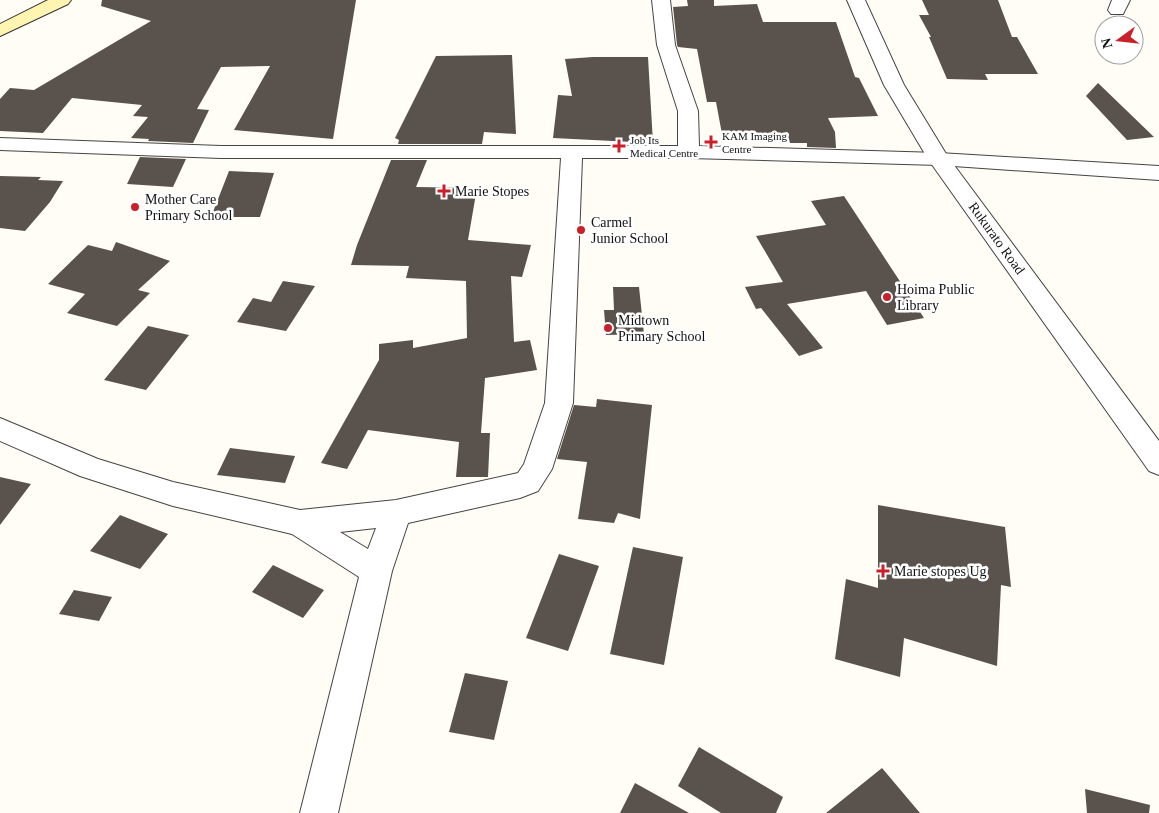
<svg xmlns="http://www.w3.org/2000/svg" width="1159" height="813" font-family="Georgia,serif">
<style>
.building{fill:#5a524c}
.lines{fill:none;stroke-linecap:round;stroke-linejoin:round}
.minor-casing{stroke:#444;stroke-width:2}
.tertiary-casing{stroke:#444;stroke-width:2}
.secondary-casing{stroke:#333;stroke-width:2}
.minor{fill:#fff;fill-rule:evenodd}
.tertiary{fill:#fff;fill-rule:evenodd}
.secondary{fill:#fff5b0;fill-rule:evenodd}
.poi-dot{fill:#ca202a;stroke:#fff;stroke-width:2}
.labels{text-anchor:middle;stroke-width:5;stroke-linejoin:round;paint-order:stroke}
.far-poi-label{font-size:11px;fill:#111;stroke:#fff;text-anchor:start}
.poi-label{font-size:14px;fill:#111;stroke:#fff;text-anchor:start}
.street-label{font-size:14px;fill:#111;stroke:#fff}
</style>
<rect width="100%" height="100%" fill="#fffdf5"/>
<!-- building -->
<path class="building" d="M102,0H356L333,139L234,130L270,66L221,67L197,109L209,110L193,143L148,141L149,139L131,138L148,117L133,116L142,105L72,98L43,133L0,131V99L10,88L34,90L151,21L101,6Z
M687,0H714V6L757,4L763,22H836L855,77L859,78L878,116L828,118L835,132L836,148L807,147V143H790L787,133L722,134L716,102H707L697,49L678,47L677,45L673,7L688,6Z
M922,0H998L1012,37H1017L1038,74H985L988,80L947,79L929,37H931L919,15H929Z
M512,55L516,134L484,132L482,144H398L399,140L395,138L436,56Z
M593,57H648L653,143L553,138L558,95L572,96L565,59Z
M1098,83L1154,137L1127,140L1086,96Z
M140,157L186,159L173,187L127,184Z
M391,160H427L416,187L477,188L468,240L531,245L522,277L511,276L514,342L530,340L537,370L485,378L481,433H490L488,477H456L459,442L368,430L347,469L321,463L379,360V344L413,340V348L467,338L466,281L406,278L409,266L351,265L357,245Z
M229,171L274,173L260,217H211Z
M0,176L41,177L38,180L63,181L50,202L25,231L0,228Z
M844,196L924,318L887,325L866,291L787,304L823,348L799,356L761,308L756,309L745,287L783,282L756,236L826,225L811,201Z
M116,242L170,261L138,290L150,293L117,326L67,313L85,294L48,284L88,245L112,251Z
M283,281L315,286L286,331L237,322L253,298L271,302Z
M613,287H639L644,334L606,335L604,310H614Z
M148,326L189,335L146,390L104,380Z
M597,399L652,405L640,519L618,513L614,523L578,519L587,462L557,459L574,405L596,407Z
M230,448L295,456L285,483L217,475Z
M0,477L31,484L0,525Z
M878,505L1005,527L1011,587L1001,585L997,666L904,638L900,677L835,659L846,579L878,588Z
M120,515L168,534L140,569L90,551Z
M633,547L683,557L664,665L610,654Z
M559,554L599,566L568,651L526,638Z
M273,565L324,590L303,618L252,592Z
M74,590L112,597L99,621L59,614Z
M465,673L508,681L494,740L449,732Z
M699,747L783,797L776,813H721L678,786Z
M882,768L920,813H826Z
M635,783L689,813H620Z
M1085,789L1150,805L1149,813H1087Z"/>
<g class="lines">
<defs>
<path id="minor" d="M652,0H670L675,45L698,111L699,146L939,153L1159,166V180L939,165L689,158H582L573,403L552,469L538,491L520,498L408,523L392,571L338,813H300L359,577L292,534L173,506L80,476L0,441V418L98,459L173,482L300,510L396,500L518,473L524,464L545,403L561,158H221L0,150V138L221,146H678V111L657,45ZM376,528L368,549L340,532Z
M1112,0H1130L1123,14H1111L1108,10Z"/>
<path id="tertiary" d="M847,0H865L904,85L948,157L1159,441V475L1149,471L928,159L884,85Z"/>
<path id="secondary" d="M48,0H71L68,4L0,36V24Z"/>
</defs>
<!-- minor casing -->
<use href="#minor" class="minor-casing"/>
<!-- tertiary casing -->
<use href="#tertiary" class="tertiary-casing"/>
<!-- secondary casing -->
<use href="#secondary" class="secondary-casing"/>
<!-- minor -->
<use href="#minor" class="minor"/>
<!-- tertiary -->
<use href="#tertiary" class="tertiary"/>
<!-- secondary -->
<use href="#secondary" class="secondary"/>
</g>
<!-- markers -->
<g class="poi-dot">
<path d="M708.5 134.5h5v5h5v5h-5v5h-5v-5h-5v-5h5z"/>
<path d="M616.5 138.5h5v5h5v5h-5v5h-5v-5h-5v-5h5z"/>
<path d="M441.5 183.5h5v5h5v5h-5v5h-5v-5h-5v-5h5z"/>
<circle cx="135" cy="207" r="5"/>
<circle cx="581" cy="230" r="5"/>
<circle cx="887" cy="297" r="5"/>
<circle cx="608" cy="328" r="5"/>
<path d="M880.5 563.5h5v5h5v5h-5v5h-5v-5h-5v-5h5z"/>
</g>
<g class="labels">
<!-- far-poi labels -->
<g class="far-poi-label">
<text x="722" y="140">KAM Imaging<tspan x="722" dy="13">Centre</tspan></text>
<text x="630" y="144">Job Its<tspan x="630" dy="13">Medical Centre</tspan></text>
</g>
<!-- poi labels -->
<g class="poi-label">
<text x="455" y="196">Marie Stopes</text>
<text x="145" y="204">Mother Care<tspan x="145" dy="16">Primary School</tspan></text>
<text x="591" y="227">Carmel<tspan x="591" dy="16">Junior School</tspan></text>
<text x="897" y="294">Hoima Public<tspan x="897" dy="16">Library</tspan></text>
<text x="618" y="325">Midtown<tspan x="618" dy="16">Primary School</tspan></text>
<text x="894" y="576">Marie stopes Ug</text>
</g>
<!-- street labels -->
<g class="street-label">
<text transform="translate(997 238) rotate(54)" y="5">Rukurato Road</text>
</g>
</g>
<!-- north arrow -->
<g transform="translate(1119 40) rotate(255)"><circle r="24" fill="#ffffff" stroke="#a0a0a0"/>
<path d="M0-4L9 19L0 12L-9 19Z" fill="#ca202a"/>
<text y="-8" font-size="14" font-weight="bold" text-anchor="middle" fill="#111111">N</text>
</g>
</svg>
